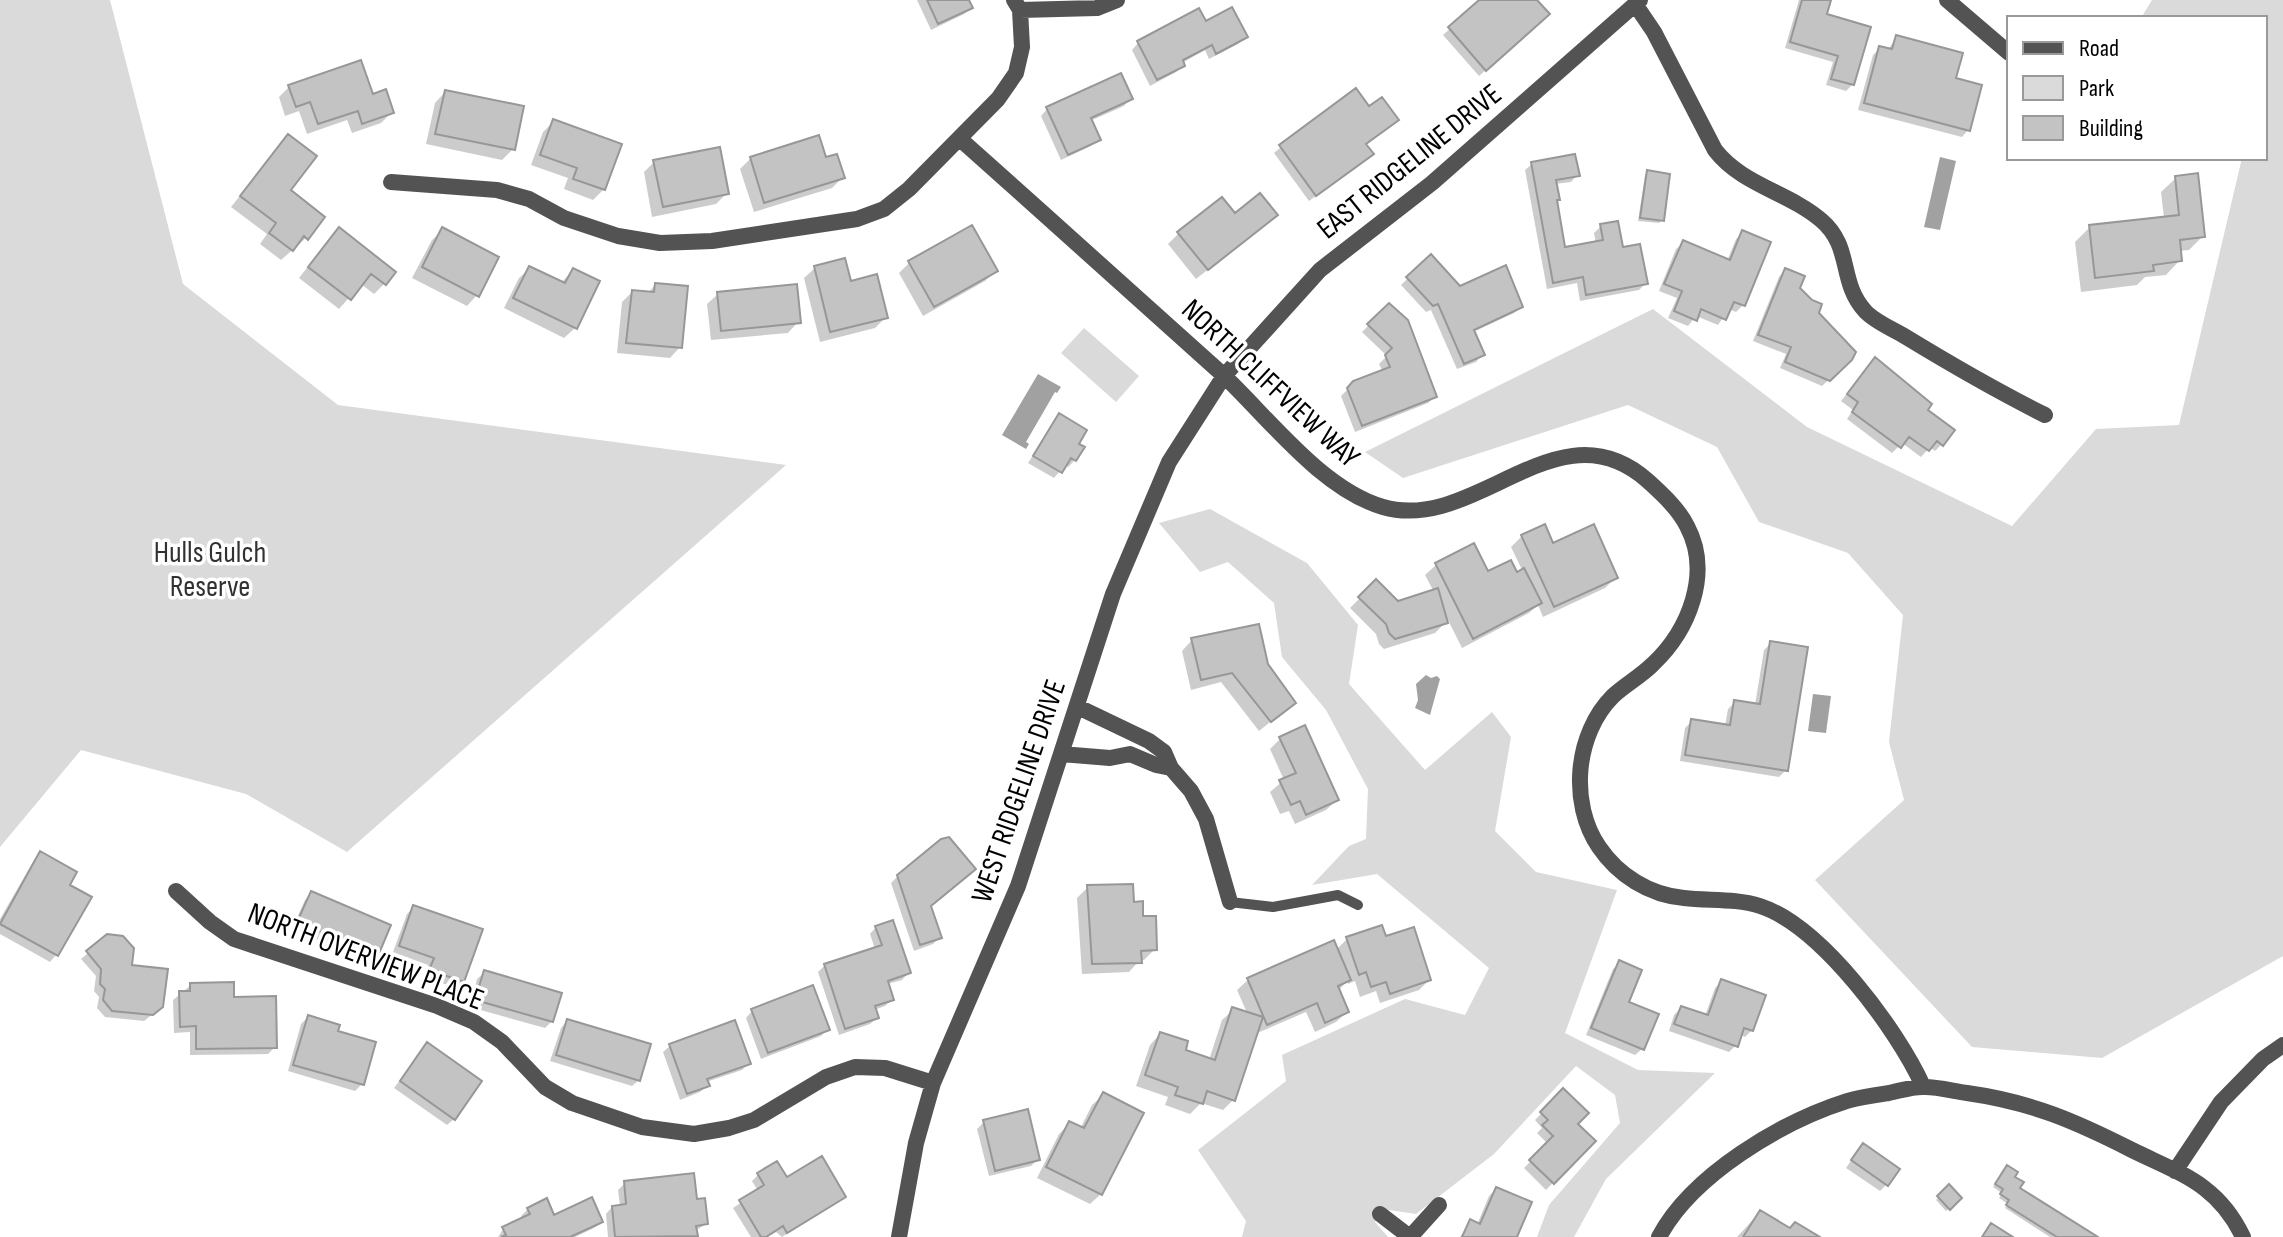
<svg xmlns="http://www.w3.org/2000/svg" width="2283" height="1237" font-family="'Sofia Sans Condensed',sans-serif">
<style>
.green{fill:#dadada}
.water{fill:#a1a1a1}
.shadow{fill:#0003}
.building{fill:#c3c3c3;stroke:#979797;stroke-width:2}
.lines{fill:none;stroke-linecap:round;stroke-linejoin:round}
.service{stroke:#535353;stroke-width:10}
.minor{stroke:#535353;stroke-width:16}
.labels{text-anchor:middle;stroke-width:7;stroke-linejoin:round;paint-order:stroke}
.street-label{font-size:30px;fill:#000;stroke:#fff}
.park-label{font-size:30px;fill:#313131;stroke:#fff}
</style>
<rect width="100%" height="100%" fill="#fff"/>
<!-- green -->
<path class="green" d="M0,0H110L183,284L338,405L786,465L347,852L246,794L81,750L0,847Z
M2152,0H2283V956L2102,1058L1972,1047L1815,880L1904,800L1889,742L1903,615L1848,553L1759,522L1717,447L1628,405L1403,478L1365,452L1653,309L1807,427L2012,526L2096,429L2179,425L2242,158H2265V18H2141Z
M1084,328L1139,376L1116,402L1061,353Z
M1210,509L1307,563L1358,625L1349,684L1425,770L1492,712L1511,737L1495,831L1536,872L1617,890L1565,1033L1638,1070L1715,1073L1606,1179L1574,1237H1537L1549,1205L1620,1123L1615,1095L1576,1066L1494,1154L1416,1214L1382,1209L1375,1222L1388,1237H1242L1246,1221L1198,1150L1286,1081L1282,1055L1405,999L1465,1015L1489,968L1377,874L1312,885L1349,846L1366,839L1368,789L1326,710L1282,657L1274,603L1228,562L1200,572L1159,523Z"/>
<!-- water -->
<path class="water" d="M1940,157L1956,161L1940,230L1924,227Z
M1038,374L1061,387L1057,393L1055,392L1026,442L1029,444L1026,449L1002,435Z
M1426,675L1431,678L1437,676L1440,679L1430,715L1415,708L1418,700L1416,684Z
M1813,694L1831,696L1826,733L1808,731Z"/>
<!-- shadow -->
<path class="shadow" d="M917,0H967L971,8L964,14L931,30Z
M1482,0H1535L1541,21L1479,76L1443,35Z
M1799,0H1829L1824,15L1853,84L1846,91L1826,85L1833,62L1785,48Z
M1205,24L1245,37L1238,44L1209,59L1205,50L1182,63L1183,65L1176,72L1150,86L1132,50L1138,43Z
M1896,38L1953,80L1968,130L1962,137L1858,110L1873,55L1880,48L1888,50Z
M289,87L372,96L392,112L381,123L352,133L347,120L307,134L299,111L285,116L279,97Z
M445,92L513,149L502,160L426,144L435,103Z
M1130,99L1124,106L1090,121L1098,140L1091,146L1061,160L1041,116L1047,109Z
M553,122L604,189L593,200L564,189L568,178L531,165L543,132Z
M288,136V191L306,238L281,260L260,244L267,234L231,207Z
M1281,147L1364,160L1309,201L1274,153Z
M751,158L825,160L843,177L832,188L754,212L740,169Z
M654,162L727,193L716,204L652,217L644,172Z
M1532,164L1577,175L1571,182L1555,184V202L1564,250L1596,244L1594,233L1601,226L1646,283L1639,290L1580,301L1577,283L1547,289L1525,170Z
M1647,172L1662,220L1659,223L1638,221L1645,175Z
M2176,178L2203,236L2189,250L2179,251L2180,260L2166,275L2145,277L2137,285L2081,292L2075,242L2090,227L2164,218L2161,192Z
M1235,216L1265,225L1196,279L1168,244L1179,233Z
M443,230L477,295L467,306L412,278L432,240Z
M1742,233L1743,305L1736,312L1729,309L1718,325L1696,316L1688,326L1668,318L1677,298L1659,291L1676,249L1683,243L1727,261L1736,239Z
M329,240L384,284L374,294L361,284L339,309L299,278Z
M1430,257L1459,289L1521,306L1514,313L1473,332L1482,355L1476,362L1457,369L1431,310L1426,312L1401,285Z
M909,263L996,271L985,281L923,316L899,273Z
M530,268L561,283L573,270L575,328L564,338L504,308L519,278Z
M815,268L849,284L886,317L875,328L820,342L804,278Z
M1785,270L1851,359L1822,386L1780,368L1786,354L1753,341L1779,277Z
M655,285L680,347L670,358L617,353L622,302L632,292L648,293Z
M718,294L798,322L788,333L711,340L707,304Z
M1389,305L1435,396L1428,403L1355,432L1341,396L1354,383L1383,372L1379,364L1387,356L1362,332Z
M1875,359L1925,410L1942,444L1935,451L1930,447L1921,457L1902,443L1892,453L1847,419L1853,410L1841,401Z
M1059,416L1076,444L1075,460L1068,467L1065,465L1054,478L1028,463Z
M1522,536L1552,545L1616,577L1605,588L1543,617L1538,605L1529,613L1462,648L1448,620L1435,633L1384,649L1379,644L1376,634L1350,608L1376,582L1397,603L1434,592L1425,575L1436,565L1473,546L1487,574L1516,575L1523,572L1511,547Z
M1192,640L1266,665L1294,703L1259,731L1221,682L1191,690L1182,651Z
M1771,643L1786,770L1779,777L1680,761L1685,728L1692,721L1725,726L1728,709L1735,702L1755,705L1764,650Z
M1281,738L1337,800L1326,810L1295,824L1289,811L1280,814L1270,792L1284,780L1270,749Z
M40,853L67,885L89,898L56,955L50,962L0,934V919L34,860Z
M898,876L929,906L940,937L933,944L914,951L891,883Z
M1088,887L1132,904L1141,918L1155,949L1144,960H1140L1129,972L1082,974L1077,898Z
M311,893L377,955L370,962L292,929L305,900Z
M414,907L463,981L456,988L424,977L428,965L393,952L407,914Z
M876,927L908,973L902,980L887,984L892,999L885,1006L874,1010L877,1018L870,1024L839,1035L818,972L825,965L875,949L870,934Z
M1347,939H1385L1429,980L1419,990L1380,1003L1376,991L1360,997L1355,981L1348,984L1347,981L1338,991L1347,1012L1336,1022L1315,1032L1306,1012L1255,1034L1233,1100L1223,1110L1201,1103L1190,1114L1165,1105L1168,1097L1136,1086L1150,1045L1160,1034L1183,1051L1209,1060L1222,1020L1233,1010L1248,1015L1237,990L1248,980L1336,950Z
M88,953L130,967L154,1013L144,1021L105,1017L97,1008L99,997L94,991L96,976L81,959Z
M1620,963L1626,1003L1642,1049L1635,1055L1586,1035L1613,969Z
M484,973L552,1021L545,1028L470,1007L477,979Z
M1721,982L1752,1030L1745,1037L1740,1035L1736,1045L1729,1052L1669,1031L1674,1015L1681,1008L1705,1016L1715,988Z
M191,985L232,999L275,1047L268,1054L190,1055V1032L174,1033L173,1000Z
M752,1011L828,1029L821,1036L761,1059L746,1018Z
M308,1017L336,1033L362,1084L355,1091L288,1071L301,1024Z
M567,1021L639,1080L632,1086L550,1061L561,1028Z
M670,1046L749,1063L742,1070L706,1082L707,1086L700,1092L680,1100L663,1052Z
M421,1052L454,1119L447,1125L394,1088Z
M1563,1091L1575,1124L1593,1141L1546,1190L1524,1168L1548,1144L1537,1133L1542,1128L1535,1120Z
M1103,1095L1101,1194L1090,1204L1037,1178L1059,1134L1070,1123L1080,1129L1092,1105Z
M984,1122L1038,1159L1031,1166L989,1176L977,1129Z
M1857,1152L1886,1185L1880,1191L1846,1168Z
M2004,1170L2012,1177L2018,1189L2094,1237H2050L2005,1208L2008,1204L1999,1198L2002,1193L1993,1187Z
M758,1175L844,1196L782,1237L776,1232L767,1237H751L733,1208L758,1191L752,1181Z
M625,1183L695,1201L706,1224L695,1231L694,1237H608L606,1214L612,1207L620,1206L618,1190Z
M1949,1187L1960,1198L1946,1211L1936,1200Z
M1496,1189L1515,1237H1460L1470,1222L1477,1225L1489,1196Z
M528,1209L553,1217L601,1222L594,1228L575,1237H498L504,1228L523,1220L521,1216Z
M1760,1212L1789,1230L1816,1237H1737Z"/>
<!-- building -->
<path class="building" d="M927,0H969L973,8L938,24Z
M1479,0H1537L1550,14L1486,71L1448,27Z
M1802,0H1831L1827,14L1871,27L1854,85L1831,79L1838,56L1790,42Z
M1232,7L1248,37L1216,54L1212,45L1183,60L1185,66L1157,80L1137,41L1199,8L1206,21Z
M1896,35L1963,53L1956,78L1982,85L1970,131L1864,103L1879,46L1892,49Z
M361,60L373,94L386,89L394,113L362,124L358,111L318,124L310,102L296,107L288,85Z
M1121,73L1133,99L1091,118L1101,140L1068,155L1046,107Z
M1356,88L1369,106L1382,97L1399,120L1366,144L1374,154L1316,196L1279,145Z
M445,90L524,106L515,150L435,134Z
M553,119L622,144L605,190L573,179L577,168L540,155Z
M288,134L317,156L291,190L325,217L308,240L304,236L293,251L269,233L276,223L240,196Z
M819,135L826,157L837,154L845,178L764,203L750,157Z
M720,147L729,194L663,207L653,160Z
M1575,154L1580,176L1556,180L1560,200H1557L1565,247L1603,240L1600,224L1618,221L1623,247L1640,244L1648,284L1586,295L1583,277L1553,283L1531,162Z
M1647,170L1670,174L1664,221L1640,218Z
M2198,173L2205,237L2180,240L2182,261L2153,265L2154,271L2095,278L2089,225L2179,215L2175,176Z
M1260,193L1278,215L1208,270L1177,232L1222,197L1235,213Z
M972,225L998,271L934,307L908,261Z
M339,227L396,272L386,285L371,274L351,300L308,267Z
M442,227L499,257L479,297L422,267Z
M1742,230L1771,242L1745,306L1734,302L1726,320L1701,309L1697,321L1674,311L1682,291L1664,284L1683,240L1730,260Z
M1431,254L1460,286L1506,265L1523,307L1474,330L1485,355L1464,364L1438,304L1433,306L1406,277Z
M845,258L851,281L877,274L888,318L830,332L814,266Z
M529,266L565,283L573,268L600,281L577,329L513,298Z
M1785,268L1805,276L1800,288L1812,300L1822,304L1819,313L1856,352L1852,360L1830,381L1785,362L1791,347L1758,335Z
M655,283L688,286L682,348L626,343L632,290L654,292Z
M797,284L801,323L721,331L717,292Z
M1389,303L1408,320L1437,397L1362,426L1347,388L1353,381L1390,367L1385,355L1392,348L1367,324Z
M1875,357L1932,404L1928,410L1955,430L1943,446L1937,441L1929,451L1909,437L1901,448L1852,412L1858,402L1847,394Z
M1059,413L1087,430L1079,444L1085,447L1076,461L1071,458L1062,473L1033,456Z
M1545,524L1553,543L1594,524L1618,578L1554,607L1521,535Z
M1474,543L1488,571L1511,560L1517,572L1524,568L1542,603L1473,639L1435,563Z
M1376,579L1398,601L1438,588L1448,623L1395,639L1389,633L1386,624L1358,597Z
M1259,624L1268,664L1296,703L1271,722L1232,673L1201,680L1191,638Z
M1770,641L1808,647L1788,771L1685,755L1691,719L1730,725L1734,700L1760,704Z
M1305,725L1339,800L1306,815L1300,801L1291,805L1279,780L1296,773L1279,737Z
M949,837L976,869L931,906L942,938L920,945L897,875L941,839Z
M40,851L77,872L70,885L92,897L58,956L0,924Z
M1133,884L1134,902L1143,901V916H1156L1157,950L1141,951L1142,963L1092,964L1087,885Z
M311,891L391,925L378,956L297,922Z
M413,905L483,929L464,982L429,970L434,958L399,946Z
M893,920L911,973L888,981L894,1000L875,1006L879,1018L845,1029L824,964L882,945L875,926Z
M1382,925L1386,936L1414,927L1431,980L1390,994L1386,982L1371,987L1366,972L1359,975L1346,937Z
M107,934L123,936L134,948L132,965L168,969L163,1007L153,1015L112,1011L103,1000L105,989L100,984L101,969L86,951Z
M1334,940L1351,980L1338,986L1349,1012L1325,1023L1317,1003L1267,1025L1247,978Z
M1619,960L1642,970L1629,1002L1659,1014L1644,1050L1591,1028Z
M484,970L562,993L553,1022L475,1000Z
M1721,979L1766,995L1753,1031L1744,1028L1738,1047L1674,1024L1681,1006L1708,1015Z
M234,982V997L276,996L277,1048L196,1049V1026L180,1027L179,991H190V983Z
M813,985L830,1030L768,1053L751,1009Z
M1232,1007L1263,1017L1235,1101L1207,1091L1203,1104L1175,1095L1178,1087L1145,1075L1160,1032L1188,1041L1186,1050L1215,1060Z
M308,1015L340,1025L338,1031L376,1042L364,1085L293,1065Z
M567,1019L651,1044L640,1081L556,1055Z
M735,1020L751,1064L707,1079L710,1086L687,1094L669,1044Z
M427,1042L482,1081L455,1120L400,1081Z
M1563,1088L1589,1113L1578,1124L1596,1141L1554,1184L1529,1160L1553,1136L1542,1125L1548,1120L1540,1112Z
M1103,1092L1144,1113L1102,1195L1046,1167L1069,1121L1084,1128Z
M1028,1109L1040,1160L995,1171L983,1120Z
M1863,1143L1900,1169L1888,1186L1851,1160Z
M822,1156L846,1197L787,1233L783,1226L766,1237H761L739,1200L764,1185L757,1173L777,1161L787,1177Z
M2007,1165L2018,1172L2015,1177L2024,1182L2020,1188L2098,1237H2057L2006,1205L2009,1200L2000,1194L2003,1189L1995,1184Z
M694,1173L697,1199L705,1198L708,1224L696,1226L698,1236L615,1237L612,1206L626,1204L624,1181Z
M1949,1184L1962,1198L1950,1210L1937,1196Z
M1496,1187L1532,1202L1517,1237H1462L1470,1219L1480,1224Z
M592,1197L603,1222L570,1237H501L506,1235L502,1227L530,1214L527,1208L547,1198L554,1215Z
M1760,1210L1790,1228L1795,1222L1820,1237H1743Z
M1991,1223L2013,1237H1982Z"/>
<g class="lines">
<!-- service -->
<path class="service" d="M1230,902L1273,907L1338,895L1358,905"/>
<!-- minor -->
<path class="minor" d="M1947,0L2009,53
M1635,4L1654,32L1715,150C1742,185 1788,192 1821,220C1853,247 1838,281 1865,311C1875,322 1893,329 1906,337C1952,365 1997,391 2045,415
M1020,10L1097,8L1117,0
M960,139C1047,217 1134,294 1221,373C1268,417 1321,489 1383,507C1476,534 1558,401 1648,481C1662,494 1678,508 1687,526C1712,573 1689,630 1653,664C1641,676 1625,685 1613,696C1575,734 1569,803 1599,847C1618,875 1649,895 1684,898C1709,901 1735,898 1760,906C1821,926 1897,1029 1923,1086
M391,182L497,190L529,199L564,218L618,236L660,243L712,241L857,219L884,209L909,189L998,99L1016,73L1022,47L1020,10L1014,0
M1078,707L1149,741L1164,752L1171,768L1191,791L1206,819L1230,902
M1061,754L1110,758L1130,754L1156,765L1171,768
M176,891L210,922L234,939L437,1006L474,1022L502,1042L545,1087L572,1103L642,1127L694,1134L729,1128L754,1120L826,1077L855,1067L885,1068L933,1083
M2175,1171L2221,1102L2263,1059L2283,1045
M1380,1214L1410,1237
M899,1237L916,1143L933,1083L1018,886L1113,594L1169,462L1224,376L1320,270L1432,183L1640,0
M1410,1237L1439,1205
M1659,1237C1692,1175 1781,1122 1847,1101C1860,1097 1875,1095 1889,1093C1900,1091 1913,1086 1925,1087C1938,1087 1953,1091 1967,1093C2031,1102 2075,1121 2132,1150C2181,1174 2218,1184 2243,1237"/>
</g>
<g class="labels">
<!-- street labels -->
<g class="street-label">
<text transform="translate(1409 161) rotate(-39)" y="10">EAST RIDGELINE DRIVE</text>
<text transform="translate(1271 383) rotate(43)" y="10">NORTH CLIFFVIEW WAY</text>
<text transform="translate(1018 791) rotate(-71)" y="10">WEST RIDGELINE DRIVE</text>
<text transform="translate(366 956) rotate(21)" y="10">NORTH OVERVIEW PLACE</text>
</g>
<!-- park labels -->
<g class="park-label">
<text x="210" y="562">Hulls Gulch<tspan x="210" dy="34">Reserve</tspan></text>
</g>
</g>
<!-- legend -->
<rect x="2007" y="16" width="260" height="144" fill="#ffffff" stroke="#999999" stroke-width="2"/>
<rect x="2023" y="42" width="40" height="12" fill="#535353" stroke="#999999" stroke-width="2"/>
<text x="2079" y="56" font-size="24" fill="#000000">Road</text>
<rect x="2023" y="76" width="40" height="24" fill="#dadada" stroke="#999999" stroke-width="2"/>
<text x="2079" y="96" font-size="24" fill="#000000">Park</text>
<rect x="2023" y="116" width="40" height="24" fill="#c3c3c3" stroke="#999999" stroke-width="2"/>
<text x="2079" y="136" font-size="24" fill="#000000">Building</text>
</svg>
